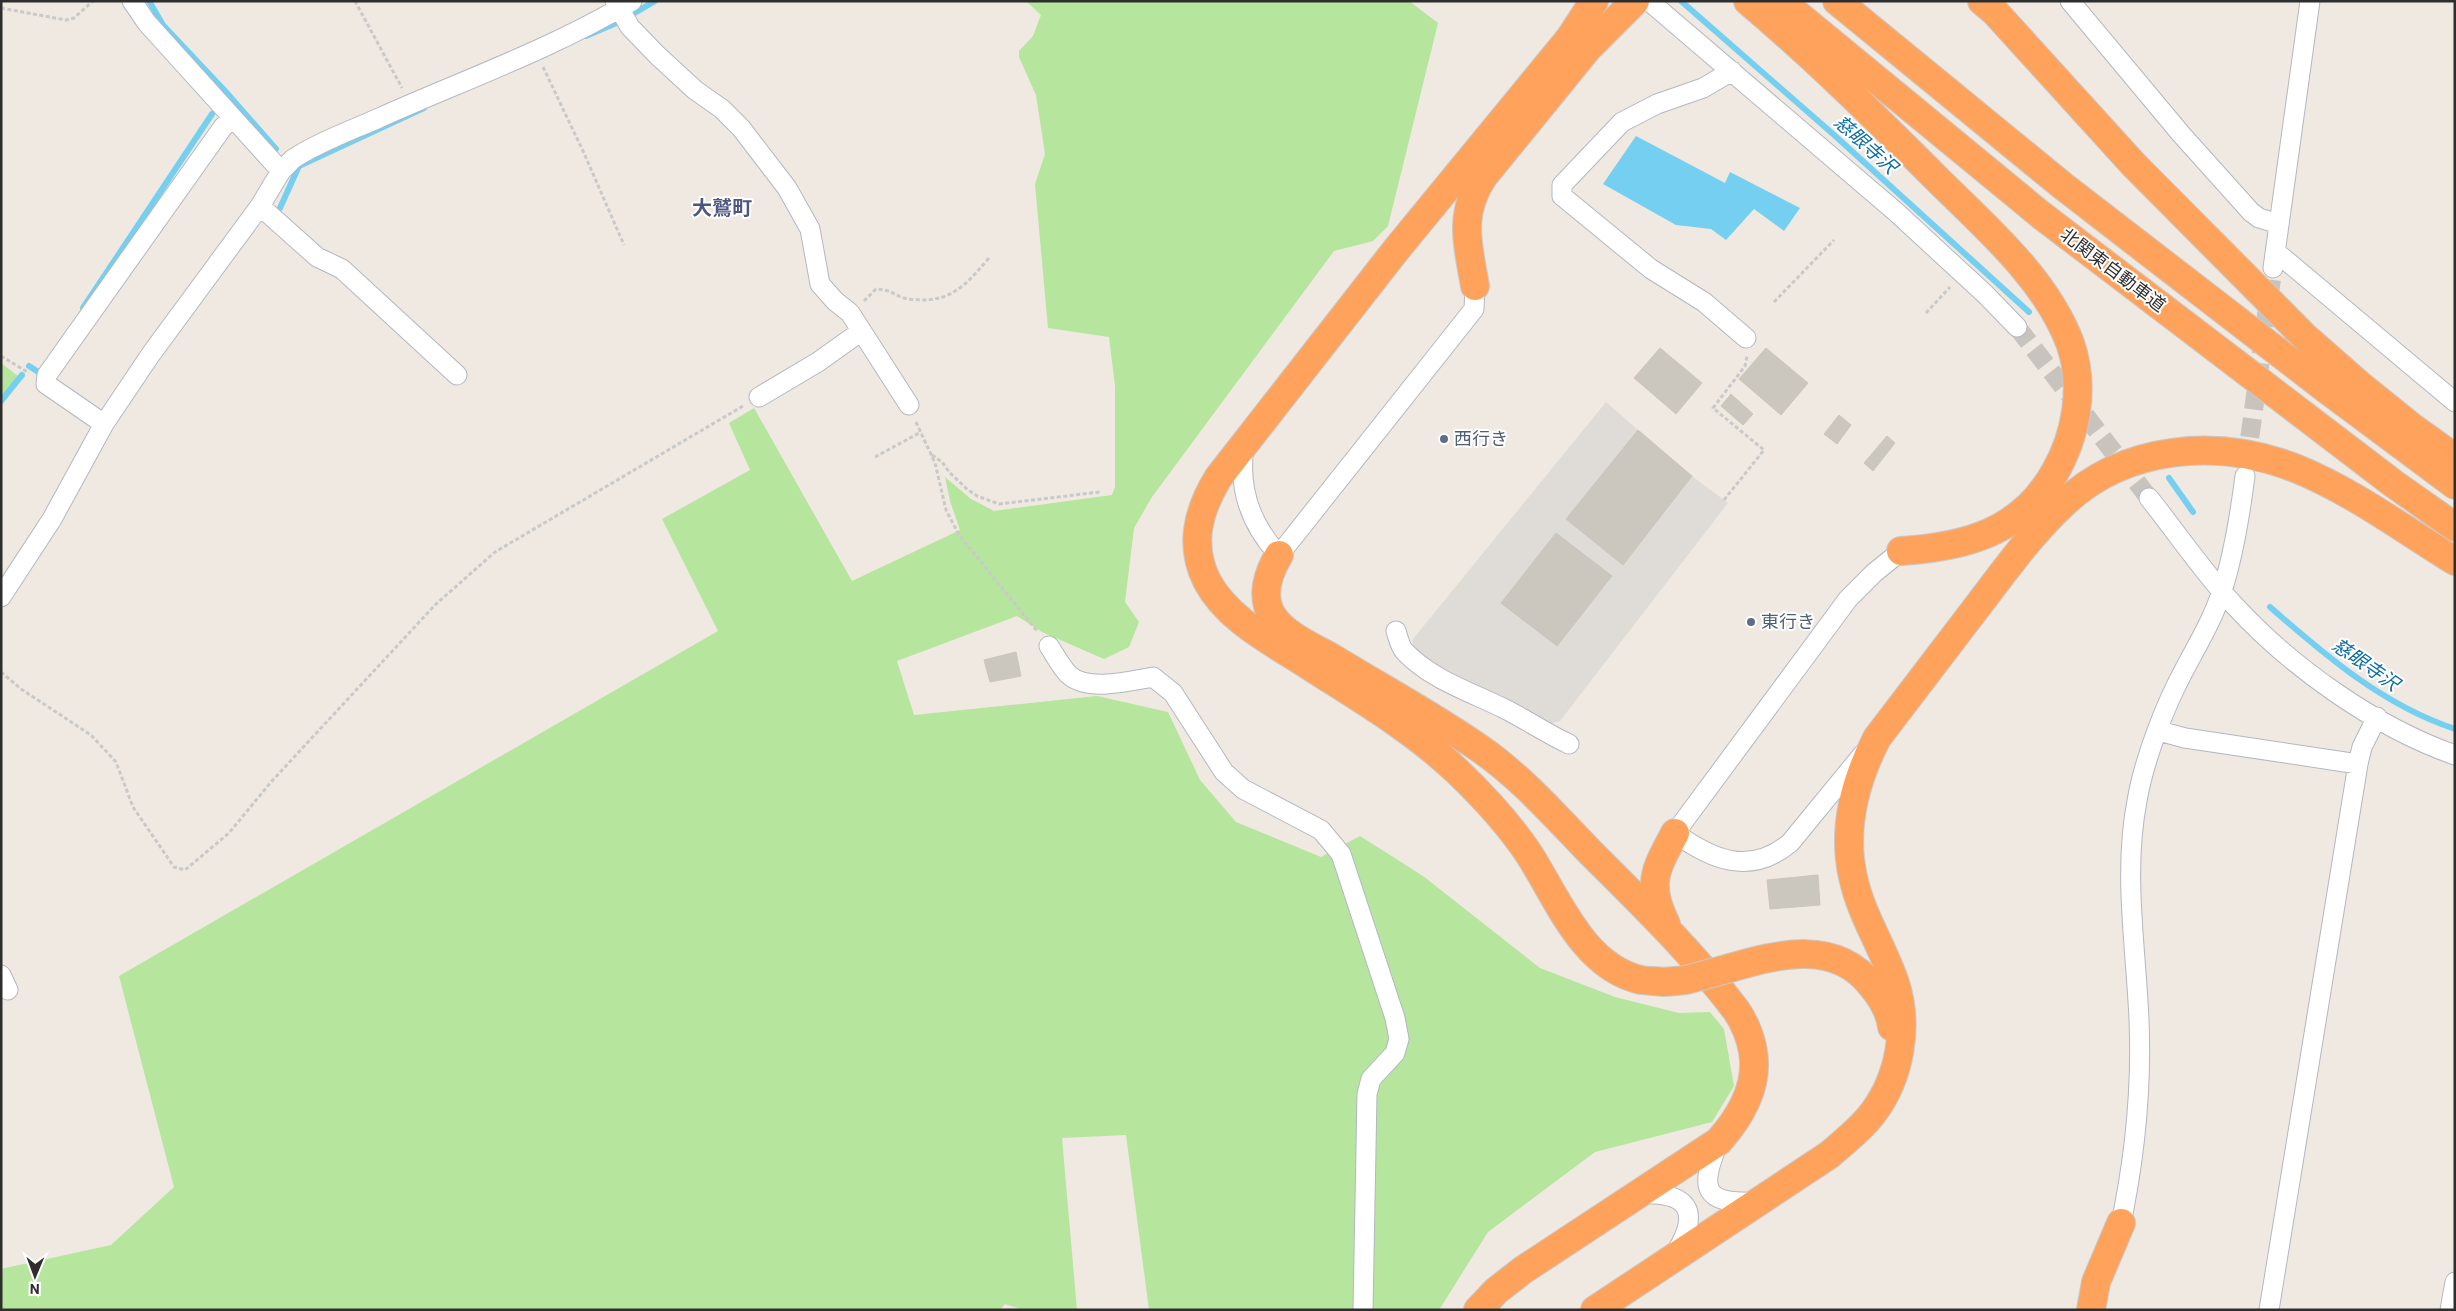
<svg xmlns="http://www.w3.org/2000/svg" width="2456" height="1311" font-family="Roboto,'Noto Sans JP',sans-serif">
<style>
.green{fill:#b6e59e}
.plaza{fill:#dfdcd8;fill-rule:evenodd}
.water{fill:#75cff0}
.lines{fill:none;stroke-linecap:round;stroke-linejoin:round}
.stream{stroke:#75cff0;stroke-width:6}
.building{fill:#cbc7bf;stroke:#cbc5ba}
.minor-tunnel{stroke:#c8c4bd;stroke-width:19;stroke-dasharray:19 9;stroke-linecap:butt}
.minor-casing{stroke:#b4b7c1;stroke-width:21}
.highway-casing{stroke:#c9c9c9;stroke-width:30}
.path{stroke:#c9c9c9;stroke-width:3;stroke-dasharray:4 2.5;stroke-linecap:butt}
.minor{stroke:#fff;stroke-width:19}
.highway{stroke:#ffa35c;stroke-width:28}
.highway-bridge-casing{stroke:#c9c9c9;stroke-width:30;stroke-linecap:butt}
.highway-bridge{stroke:#ffa35c;stroke-width:28}
.service-dot{fill:#5c6f8a;stroke:#fff;stroke-width:2}
.labels{text-anchor:middle;stroke-width:4;stroke-linejoin:round;paint-order:stroke}
.street-label{font-size:18px;fill:#2e2e2e;stroke:#fff}
.service-label{font-size:18px;fill:#4e5e75;stroke:#fff;text-anchor:start}
.water-label{font-size:19px;font-style:italic;fill:#0d6fa3;stroke:#fff}
.quarter-label{font-size:20px;font-weight:bold;fill:#4d5680;stroke:#fff}
</style>
<rect width="100%" height="100%" fill="#efe9e1"/>
<!-- green -->
<path class="green" d="M1026,1H1409L1438,23L1388,226L1373,241L1334,251L1152,497L1134,528L1125,602L1139,622L1129,647L1104,659L1042,632L1017,616L897,661L914,715L1097,696L1168,712L1200,780L1236,822L1321,857L1360,836L1423,876L1540,968L1615,997L1679,1013L1710,1012L1724,1029L1734,1086L1712,1122L1595,1152L1488,1232L1439,1310H1149L1126,1135L1062,1138L1077,1310H1023L1005,1304L1000,1310H1V1269L111,1245L174,1187L119,976L718,631L662,519L750,470L729,423L754,408L852,581L960,530L950,501L945,477L971,499L994,511L1112,495L1115,487V386L1109,337L1048,328L1035,184L1045,154L1036,95L1019,57V51L1033,36L1041,15Z
M1,363L18,376L1,397Z"/>
<!-- plaza -->
<path class="plaza" d="M1606,402L1638,430L1566,519L1623,565L1692,476L1728,503L1560,721L1550,724L1434,665L1413,648V639ZM1556,533L1612,577L1557,646L1502,603Z"/>
<!-- water -->
<path class="water" d="M1636,136L1725,183L1730,172L1800,208L1784,231L1754,209L1726,240L1711,229L1676,225L1603,184Z"/>
<g class="lines">
<!-- stream -->
<path class="stream" d="M149,1L163,25L226,92V93
M1681,1L1833,134L2029,312
M586,36L621,21L655,1
M226,92L276,149
M280,208L299,166L424,108
M83,308L212,114
M29,366L40,373L43,369
M1,401L22,375
M2169,478L2193,512
M2270,607C2326,656 2383,705 2455,729"/>
</g>
<!-- building -->
<path class="building" d="M1660,348L1702,383L1676,414L1634,378Z
M1766,348L1808,383L1781,415L1739,379Z
M1731,394L1753,414L1743,425L1721,406Z
M1839,415L1851,425L1837,444L1824,434Z
M1638,430L1692,476L1623,565L1566,519Z
M1887,436L1895,443L1873,471L1864,463Z
M1556,533L1612,576L1557,646L1501,603Z
M1016,652L1021,676L990,682L984,660Z
M1818,875L1820,905L1770,909L1767,880Z"/>
<g class="lines">
<!-- minor-tunnel -->
<path class="minor-tunnel" d="M2017,327L2149,498
M2246,465L2273,268"/>
<defs>
<path id="minor" d="M132,1L147,23L281,171
M615,1L630,27L657,55L695,90L722,109L741,128L787,188L810,229L820,284L835,301L850,313L909,405
M1649,1L1896,212L1985,294L2017,327
M2070,1L2181,134L2251,212L2259,218L2279,224
M1732,71L1703,88L1657,104L1622,122L1562,185V196L1651,269L1704,302L1746,338
M260,206L317,257L342,269L457,375
M2276,252L2455,402
M2273,268L2310,1
M759,397L818,362L860,332
M104,424L46,384L47,375L223,127L233,118
M1244,447C1238,489 1250,524 1279,555L1474,309L1475,286
M2149,498C2177,533 2203,572 2234,605C2291,667 2375,727 2455,755
M1,597L52,519L104,424L151,354L260,206L281,171L293,159C319,142 350,131 379,118C464,80 552,49 632,1
M1396,631C1398,637 1400,647 1405,652C1432,680 1471,692 1505,709C1527,720 1547,734 1569,744
M1049,646C1055,655 1061,667 1069,675C1088,692 1130,681 1153,677L1173,693L1224,772L1243,789L1321,830L1341,854L1395,1018L1399,1039L1395,1053L1371,1079L1367,1094L1363,1310
M2159,731L2185,738L2358,764
M1863,754L1790,843C1750,876 1712,860 1675,833L1848,599L1874,573L1901,551
M1,975L8,990
M1719,1141C1699,1189 1702,1204 1757,1202
M1639,1194C1688,1192 1702,1210 1675,1254
M2119,1233C2134,1164 2142,1091 2139,1020C2136,947 2123,873 2137,801C2143,765 2160,719 2176,686C2191,655 2211,625 2222,591C2234,554 2240,515 2245,476
M2269,1310L2358,764L2362,747L2377,717
M2450,1310L2455,1282"/>
<path id="highway" d="M1594,1L1570,38L1396,250L1218,478C1198,511 1189,545 1207,581C1228,621 1275,643 1311,667C1361,699 1414,730 1458,772C1484,797 1509,824 1529,854C1558,899 1583,967 1641,980C1648,981 1656,981 1664,982
M1748,1C1814,57 1875,117 1936,178C1984,226 2045,277 2070,343C2085,385 2077,434 2055,472C2022,532 1965,547 1901,551
M1781,1L2041,215L2394,484L2455,527
M1837,1L2063,186L2326,389L2455,485
M1982,1L1995,12L2134,165L2305,337L2362,387L2413,428L2455,458
M1475,286C1468,245 1458,215 1483,177L1588,48L1635,1
M1279,555C1268,573 1260,597 1273,617C1286,636 1315,648 1334,659C1383,689 1435,717 1482,750C1523,779 1555,816 1590,852C1640,902 1693,953 1736,1010C1744,1021 1751,1038 1753,1052C1759,1086 1741,1116 1719,1141L1523,1270L1496,1291L1478,1310
M1666,924C1646,884 1655,870 1675,833
M1730,968C1779,954 1836,939 1872,986C1882,998 1890,1011 1892,1027
M1595,1310L1829,1155C1844,1142 1861,1129 1873,1113C1900,1077 1909,1026 1895,983C1883,947 1861,915 1853,877C1842,829 1855,781 1877,738C1911,693 1946,648 1980,603C2006,569 2031,534 2062,505C2124,445 2217,438 2295,468C2352,491 2403,529 2455,561
M2091,1310L2096,1282L2121,1223"/>
</defs>
<!-- minor casing -->
<use href="#minor" class="minor-casing"/>
<!-- highway casing -->
<use href="#highway" class="highway-casing"/>
<!-- path -->
<path class="path" d="M355,1L402,88
M1428,1H1429
M1,8L66,20L74,18L93,1
M543,67L583,151L624,245
M864,301L876,289C893,290 891,294 904,298C909,300 915,299 920,300C954,301 969,281 989,258
M1774,302L1834,240
M1926,313L1950,287
M1,356L29,373
M916,422L935,463L946,510L959,535L1037,631
M932,455L942,462L949,472L967,489L977,496L999,504L1100,492
M875,457L921,432
M1724,500L1764,450L1713,408L1745,366L1747,356
M1,672L21,689L91,735L116,762L133,807L174,867L185,870L229,833L271,782L435,605L495,552L743,406"/>
<!-- minor -->
<use href="#minor" class="minor"/>
<!-- highway -->
<use href="#highway" class="highway"/>
<defs>
<path id="highway-bridge" d="M1664,982L1686,980L1730,968"/>
</defs>
<!-- highway-bridge casing -->
<use href="#highway-bridge" class="highway-bridge-casing"/>
<!-- highway-bridge -->
<use href="#highway-bridge" class="highway-bridge"/>
</g>
<!-- markers -->
<g class="service-dot">
<circle cx="1444" cy="439" r="5"/>
<circle cx="1751" cy="622" r="5"/>
</g>
<g class="labels">
<!-- street labels -->
<g class="street-label">
<text transform="translate(2113 270) rotate(37)" y="6">北関東自動車道</text>
</g>
<!-- service labels -->
<g class="service-label">
<text x="1454" y="445">西行き</text>
<text x="1761" y="628">東行き</text>
</g>
<!-- water labels -->
<g class="water-label">
<text transform="translate(1866 144) rotate(42)" y="7">慈眼寺沢</text>
<text transform="translate(2366 664) rotate(35)" y="7">慈眼寺沢</text>
</g>
<!-- quarter labels -->
<g class="quarter-label">
<text x="722" y="215">大鷲町</text>
</g>
</g>
<!-- border -->
<rect width="2456" height="1311" fill="none" stroke="#2e2e2e" stroke-width="5"/>
<!-- north arrow -->
<g transform="translate(35 1276) rotate(181)" stroke="#ffffff" stroke-width="4" paint-order="stroke">
<path d="M0-4L9 19L0 12L-9 19Z" fill="#2e2e2e"/>
<text y="-8" font-size="14" font-weight="bold" text-anchor="middle" fill="#2e2e2e">N</text>
</g>
</svg>
